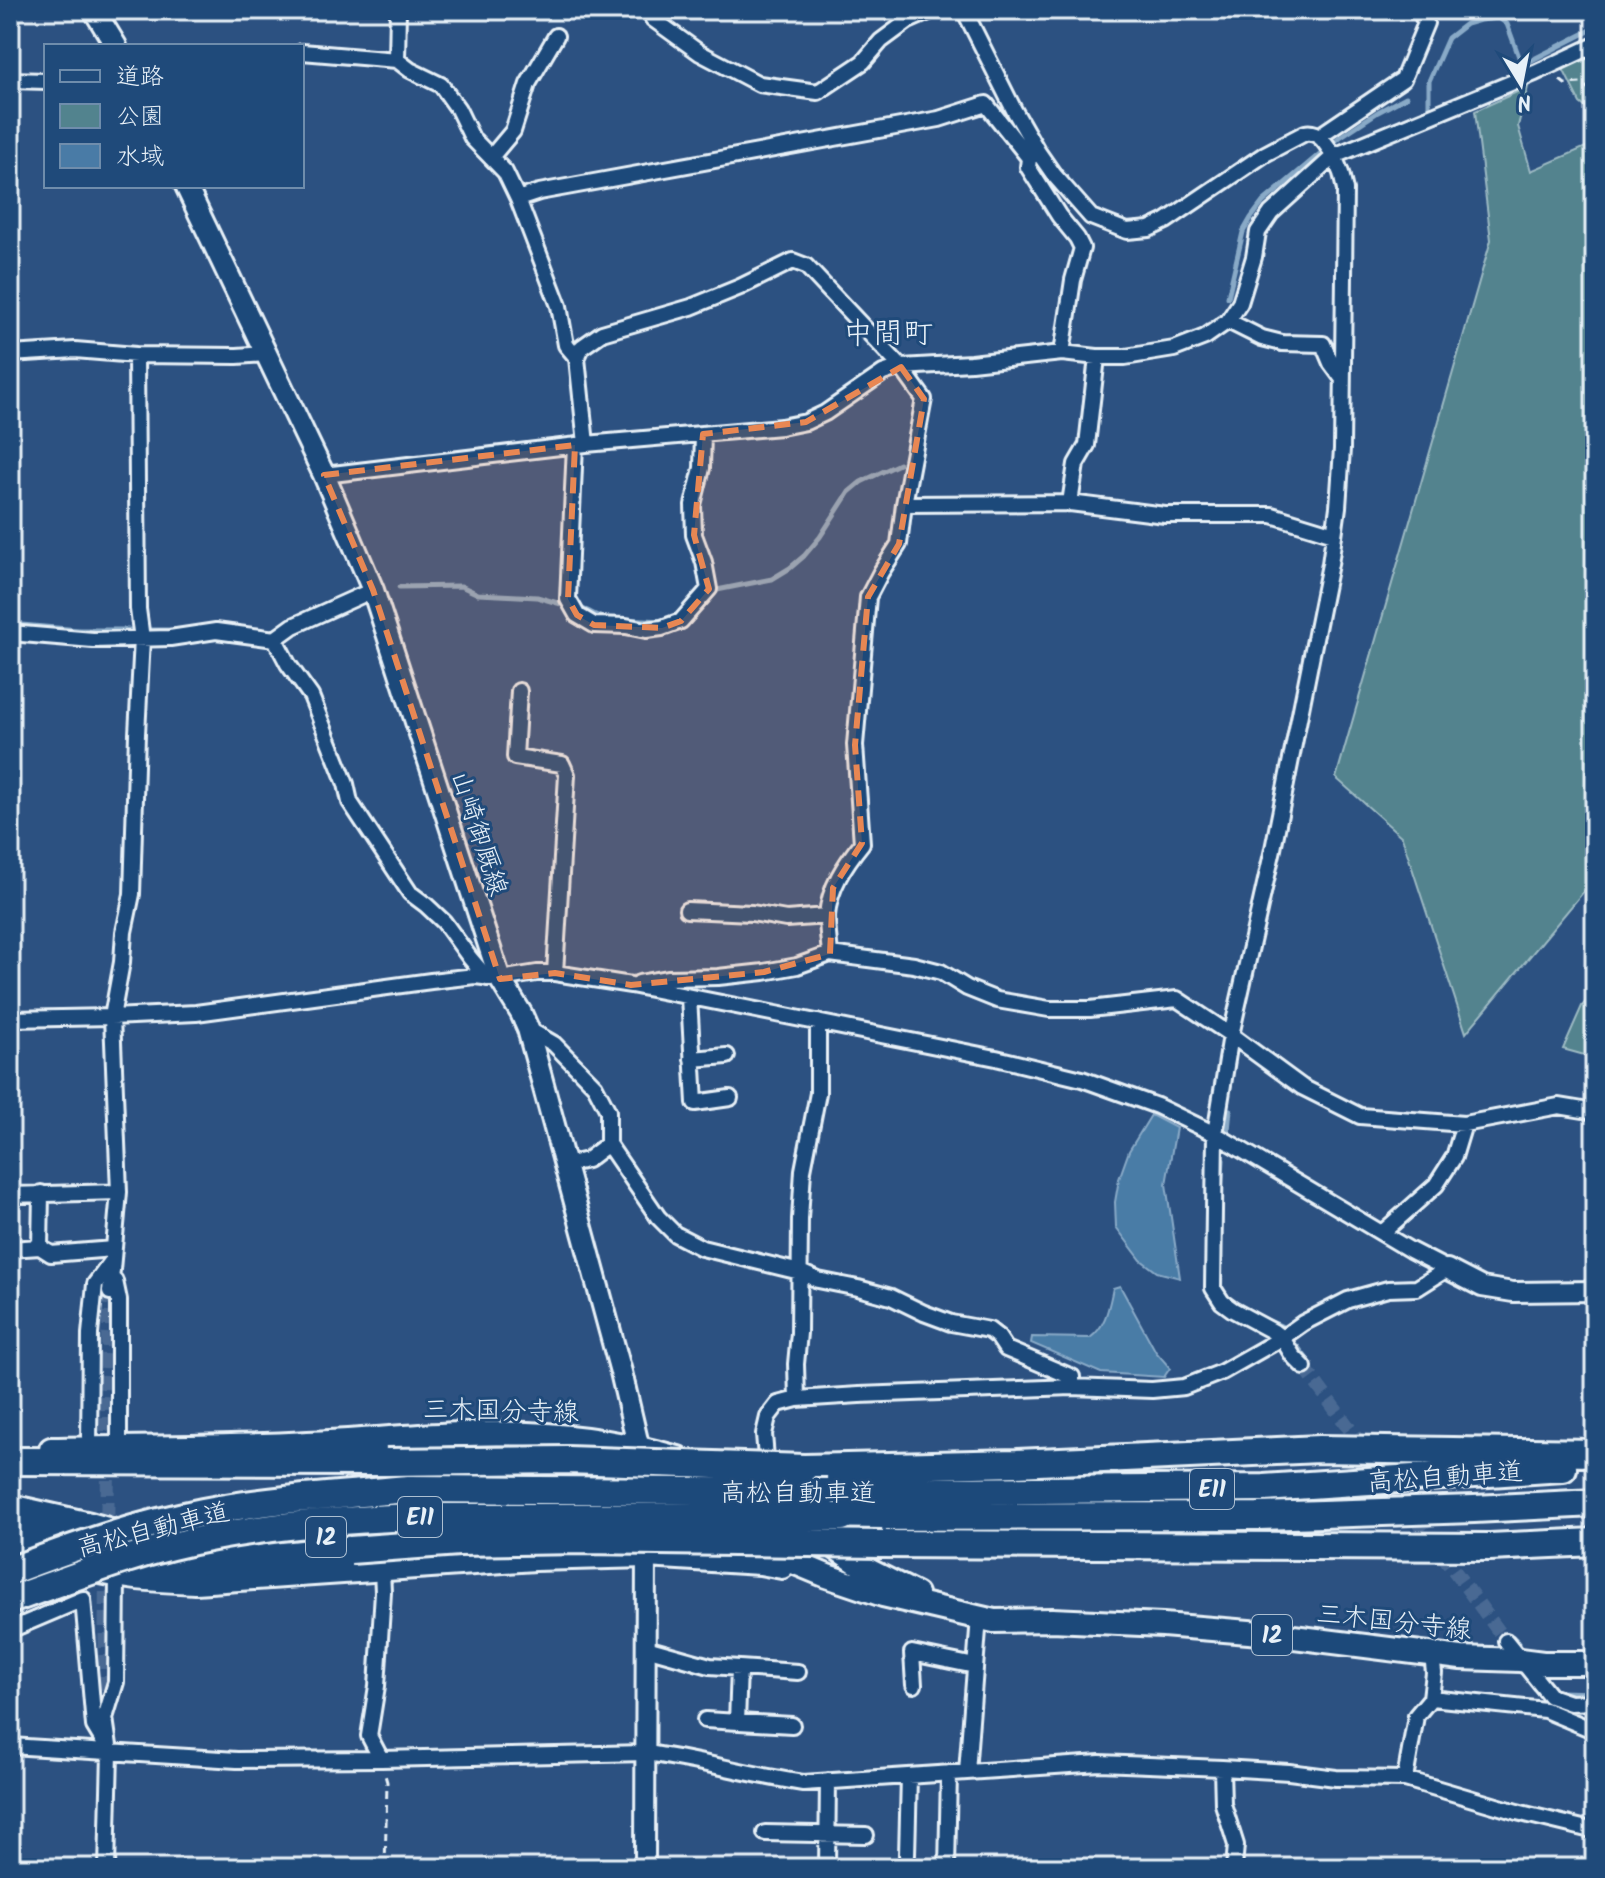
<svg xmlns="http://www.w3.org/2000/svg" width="1605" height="1878" font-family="Kalam,'Klee One',sans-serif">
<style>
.green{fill:#52838e;stroke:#9dbac3;stroke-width:2}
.water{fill:#497ba6;stroke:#89aac7;stroke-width:2}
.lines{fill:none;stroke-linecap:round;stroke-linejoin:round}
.stream{stroke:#89aac7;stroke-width:5}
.minor-tunnel{stroke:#486993;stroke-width:14;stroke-dasharray:14 7;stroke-linecap:butt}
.minor-casing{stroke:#e8f1f8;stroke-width:20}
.tertiary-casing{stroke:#e8f1f8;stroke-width:24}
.secondary-casing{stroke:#e8f1f8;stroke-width:26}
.primary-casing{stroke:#e8f1f8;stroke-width:28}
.motorway-casing{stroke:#e8f1f8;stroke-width:32}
.path{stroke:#e8f1f8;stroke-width:3;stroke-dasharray:8 6;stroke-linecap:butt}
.minor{stroke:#1f4a7a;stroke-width:14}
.tertiary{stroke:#1f4a7a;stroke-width:18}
.secondary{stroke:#1f4a7a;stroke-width:20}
.primary{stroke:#1f4a7a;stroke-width:22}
.motorway{stroke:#1f4a7a;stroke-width:26}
.motorway-bridge-casing{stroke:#e8f1f8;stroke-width:32;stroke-linecap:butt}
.motorway-bridge{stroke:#1f4a7a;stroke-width:26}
.marked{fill:#e88753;fill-opacity:0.2;stroke:#e88753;stroke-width:6;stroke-dasharray:16 10;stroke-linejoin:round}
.labels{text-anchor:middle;stroke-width:6;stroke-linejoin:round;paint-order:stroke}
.shield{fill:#1f4a7a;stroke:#acbfd2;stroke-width:2}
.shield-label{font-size:24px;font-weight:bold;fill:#e8f1f8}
.street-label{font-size:26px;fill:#e8f1f8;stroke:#1f4a7a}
.quarter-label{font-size:30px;fill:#e8f1f8;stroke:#1f4a7a}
</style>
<rect width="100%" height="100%" fill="#2c5181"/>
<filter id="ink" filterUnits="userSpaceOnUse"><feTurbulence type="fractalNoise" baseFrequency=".0125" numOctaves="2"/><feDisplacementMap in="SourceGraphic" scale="16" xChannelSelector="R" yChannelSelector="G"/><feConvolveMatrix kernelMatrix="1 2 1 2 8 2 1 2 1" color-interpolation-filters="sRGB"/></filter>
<g filter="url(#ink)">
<!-- green -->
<path class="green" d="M1595,52V115L1580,103L1563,69Z
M1528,87L1518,126L1531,171L1595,143V878L1466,1033L1402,837L1336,778L1491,240L1475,111Z
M1595,991V1058L1563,1049L1582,1006Z"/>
<!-- water -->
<path class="water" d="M1151,1115L1176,1128L1166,1184L1180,1278L1157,1272L1141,1260L1116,1227L1115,1202L1119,1179L1129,1151Z
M1120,1286L1156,1352L1170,1368L1164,1377L1101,1373L1031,1343L1032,1337L1090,1338C1106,1327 1109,1306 1113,1288Z"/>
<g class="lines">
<!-- stream -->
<path class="stream" d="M1429,106V81L1448,38L1466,24L1480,20L1499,18L1507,24L1522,65L1595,28
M1228,297L1243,232L1251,218L1263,202L1340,137L1378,112L1406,97
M399,587L461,586L478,594L537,597L568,606
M710,593L717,590L772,579L790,568L804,556L820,537L849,492L861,482L899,464
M578,608C591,610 595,618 609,619
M623,619L665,621
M10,624L79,630H177
M1228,1130L1230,1110
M1221,1191L1223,1160
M1262,1318L1281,1326
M1297,1346L1310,1363
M1513,1637L1519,1643
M1561,1692L1595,1693"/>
<!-- minor-tunnel -->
<path class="minor-tunnel" d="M1304,1367L1506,1641
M107,1536L108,1472L105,1398L110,1292
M105,1690L106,1568"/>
<defs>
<path id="minor" d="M648,10L653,19L700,53L759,84L818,92L863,62L881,41L908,21L933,10
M964,10L1014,110L1038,152L1054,175L1091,217L1127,231L1149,229L1166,221L1265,154L1305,133C1320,130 1327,146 1334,156L1535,73L1595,45
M302,52L397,60L410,70L441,85L458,109L472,138L505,172L518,199L559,306L566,345L577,358
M397,60L398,10
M10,80L46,81
M1319,136L1403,79L1426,23L1419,10
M1035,154L1029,158L1028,167L1059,216L1077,238L1082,248L1073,280L1062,353
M492,156L513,131L528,84L556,36
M518,199L539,192L939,119L986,104L1029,158
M1228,321L1262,338L1282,343L1323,344L1331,363L1342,378
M10,354L75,350L136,355L237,356L266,354
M586,444L577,358L582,347L602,333L691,307L740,287L793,261L806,266L901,367L924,399L904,504L899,544L881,572L868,597L855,745L862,843C845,864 829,888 827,916C827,929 829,942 830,954
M575,445L568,599L577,615L594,625L626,626L646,630L662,628L681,621L709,589L704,562L694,535L693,505L702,468L703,434
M324,475L586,444L781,427L806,422L825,413L883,373L901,367L971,363L1062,353L1097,357H1125L1174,349L1205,337L1228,321L1240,303L1254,257L1258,232L1271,213L1334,156L1341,173L1345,190L1342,449L1338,507L1330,564L1273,849L1231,1035L1215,1134L1213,1288L1222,1302L1233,1310L1274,1332L1282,1338L1293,1356L1304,1367
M1070,503L1076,464L1087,445L1097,357
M904,504L1070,503L1165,515H1272L1334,534
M10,633L93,640L170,638L216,631L275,639L293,626L373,590
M275,639L288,664L311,696L346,784L350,802L410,893L426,905L444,922L470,958L487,978
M519,691L515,757L562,764L567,775L555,973
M687,910L752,913L786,919L827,916
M639,983L668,978L718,977L764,972L797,966L830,954L914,965L941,972L967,988L997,1000L1049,1009H1090L1177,999L1231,1035L1302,1087L1360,1116L1464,1124L1559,1106L1595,1112
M689,997L695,1103L730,1098
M10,1019L112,1017L196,1013L431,981L475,976L500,979L537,973H555L631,985L996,1058L1082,1079L1157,1106L1215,1134L1410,1250L1447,1269
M528,1029L554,1044L595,1086L608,1111V1144L587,1160L565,1165
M692,1059L727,1056
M608,1144L658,1217L675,1234L702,1248L800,1272L818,1280L858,1288L891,1297L924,1313L951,1323L989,1330L998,1337L1006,1349L1072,1377V1387
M10,1195L119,1192
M1382,1233L1436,1185L1454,1157L1464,1124
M40,1247L41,1193
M10,1249L40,1247L51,1254L113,1249
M115,1281L119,1300V1447
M110,1292L119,1192L112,1017L122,962L124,932L132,894L137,734L142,639L138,609L136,355
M797,1399L796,1364L799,1333L800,1219L803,1170L818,1093V1022
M89,1448L90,1334L95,1284L112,1261
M767,1470L764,1434L768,1417L778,1404L797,1399L859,1395L1072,1387L1152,1390L1184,1387L1222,1372L1282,1338L1303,1323L1348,1300L1388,1289L1417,1288L1447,1269
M10,1630L83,1599L94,1726L106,1746
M1506,1641L1550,1696L1570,1703L1595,1702
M646,1648L710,1666L798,1672
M914,1685L912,1653L975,1666
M1431,1698L1434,1673L1432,1655
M705,1720L792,1725
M737,1722L739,1668
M10,1746L237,1760L381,1759L646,1753C699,1760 750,1775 803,1783L1100,1763L1222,1768L1289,1772L1336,1778L1405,1779L1517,1812L1595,1831
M381,1759L369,1736L377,1686L383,1592L382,1570
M1222,1768L1223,1804L1236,1845L1234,1868
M967,1772L979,1617
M1405,1779L1416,1716L1431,1698L1545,1710L1588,1728L1595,1727
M765,1833L866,1835
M907,1855L909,1776
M107,1868L110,1753L105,1718L116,1682L117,1575
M827,1868L828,1781
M947,1868L949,1773"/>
<path id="tertiary" d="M1447,1269L1482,1287L1513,1292L1595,1291
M645,1868L646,1543"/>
<path id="secondary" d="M94,10L116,46
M186,186L324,475L373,590L500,979L521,1013L528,1029L621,1372L642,1462"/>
<path id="primary" d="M51,1449C137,1447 223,1448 308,1443C381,1440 454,1431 528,1434C579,1436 629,1444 678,1458
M10,1506L90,1524L125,1534
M786,1513L868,1570L916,1594
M10,1536C30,1545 51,1557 72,1564C112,1578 154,1580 195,1582L535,1559L646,1556L760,1563L782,1567
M270,1540L452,1530
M750,1544L827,1576L883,1595L994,1621L1052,1620L1163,1625L1261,1633L1461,1658L1520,1660L1543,1663H1595"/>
<path id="motorway" d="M10,1461L386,1462
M804,1468L1017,1463L1319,1449L1595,1453
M827,1492L1264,1488L1563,1468
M842,1517L1259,1516L1474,1509L1595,1503
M10,1521L27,1524L102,1552L138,1560L209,1561L350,1550
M882,1544L1490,1547L1595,1542"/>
</defs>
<!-- minor casing -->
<use href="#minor" class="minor-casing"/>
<!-- tertiary casing -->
<use href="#tertiary" class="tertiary-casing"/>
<!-- secondary casing -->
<use href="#secondary" class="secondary-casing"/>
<!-- primary casing -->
<use href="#primary" class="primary-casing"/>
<!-- motorway casing -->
<use href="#motorway" class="motorway-casing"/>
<!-- path -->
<path class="path" d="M1560,80L1565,84L1581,83L1595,94
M385,1868L387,1782L385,1775"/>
<!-- minor -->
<use href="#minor" class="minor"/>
<!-- tertiary -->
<use href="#tertiary" class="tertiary"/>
<!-- secondary -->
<use href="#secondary" class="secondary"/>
<!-- primary -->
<use href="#primary" class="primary"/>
<!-- motorway -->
<use href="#motorway" class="motorway"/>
<defs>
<path id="motorway-bridge" d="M386,1462L567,1460L804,1468
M350,1550L459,1542L582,1540L882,1544
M10,1571C73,1547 136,1525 203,1512C270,1499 340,1495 409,1489L827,1492
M10,1600C75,1577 141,1550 209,1538C275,1525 343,1520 410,1517H842"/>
</defs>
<!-- motorway-bridge casing -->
<use href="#motorway-bridge" class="motorway-bridge-casing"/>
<!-- motorway-bridge -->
<use href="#motorway-bridge" class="motorway-bridge"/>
</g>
</g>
<!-- marked area -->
<path class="marked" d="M901,367L924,399L899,544L868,597L855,745L862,843L833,888L830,954L764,972L631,985L555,973L500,979L373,590L324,475L575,445L568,599L577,615L594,625L662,628L681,621L709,589L694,535L703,434L806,422Z"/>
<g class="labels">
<!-- shield labels -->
<g class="shield">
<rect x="1190" y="1469" width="44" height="40" rx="6"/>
<rect x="398" y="1497" width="44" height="40" rx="6"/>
<rect x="306" y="1517" width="40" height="40" rx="6"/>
<rect x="1252" y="1615" width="40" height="40" rx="6"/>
</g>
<g class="shield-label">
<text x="1212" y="1497">E11</text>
<text x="420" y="1525">E11</text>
<text x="326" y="1545">12</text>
<text x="1272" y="1643">12</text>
</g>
<!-- street labels -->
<g class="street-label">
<text transform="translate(480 833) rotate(72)" y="9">山崎御厩線</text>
<text transform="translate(501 1410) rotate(1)" y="9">三木国分寺線</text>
<text transform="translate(1445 1476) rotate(-4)" y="9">高松自動車道</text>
<text x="798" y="1501">高松自動車道</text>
<text transform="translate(153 1529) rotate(-14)" y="9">高松自動車道</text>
<text transform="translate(1394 1621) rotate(6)" y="9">三木国分寺線</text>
</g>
<!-- quarter labels -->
<g class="quarter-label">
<text x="888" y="343">中間町</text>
</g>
</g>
<!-- margin -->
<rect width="1605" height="1878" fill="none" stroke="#1f4a7a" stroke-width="40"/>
<rect x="20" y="20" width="1565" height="1838" fill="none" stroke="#e8f1f8" stroke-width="3" filter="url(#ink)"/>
<!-- legend -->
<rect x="44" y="44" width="260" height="144" fill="#1f4a7a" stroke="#6f8dac" stroke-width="2"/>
<rect x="60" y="70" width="40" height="12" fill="#1f4a7a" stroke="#6f8dac" stroke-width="2"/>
<text x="116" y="84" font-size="24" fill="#e8f1f8">道路</text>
<rect x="60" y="104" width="40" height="24" fill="#52838e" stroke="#6f8dac" stroke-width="2"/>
<text x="116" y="124" font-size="24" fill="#e8f1f8">公園</text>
<rect x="60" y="144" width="40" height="24" fill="#497ba6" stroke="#6f8dac" stroke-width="2"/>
<text x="116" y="164" font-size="24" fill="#e8f1f8">水域</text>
<!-- north arrow -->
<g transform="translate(1521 84) rotate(170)" stroke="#1f4a7a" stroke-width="6" paint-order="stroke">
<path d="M0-6L14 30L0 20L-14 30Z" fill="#e8f1f8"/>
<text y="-12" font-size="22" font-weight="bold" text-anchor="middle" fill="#e8f1f8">N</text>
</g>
</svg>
